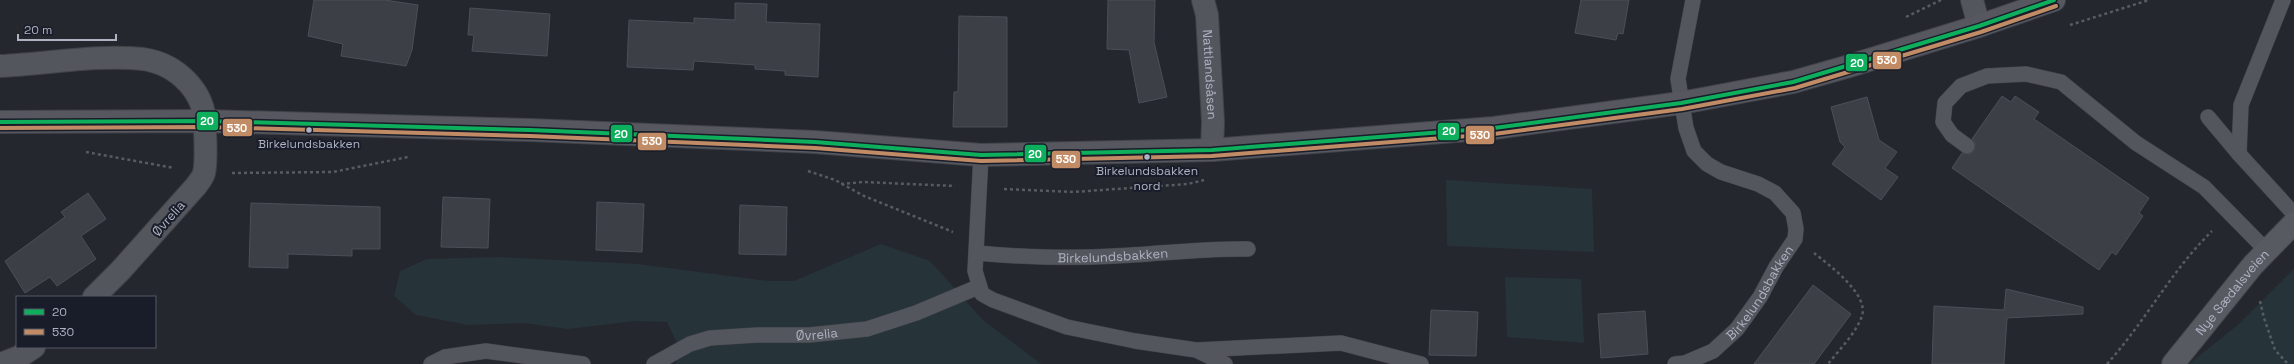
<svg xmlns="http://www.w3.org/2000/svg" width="2294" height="364" font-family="'Space Grotesk',sans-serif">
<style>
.green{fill:#263338}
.building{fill:#3d3f47;stroke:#4c4f57}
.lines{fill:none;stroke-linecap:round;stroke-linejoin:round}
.lane-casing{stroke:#414248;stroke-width:16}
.street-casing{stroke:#414248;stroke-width:24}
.secondary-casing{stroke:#414248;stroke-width:24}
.primary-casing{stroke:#42444c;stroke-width:24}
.path{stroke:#585b62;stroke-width:2.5;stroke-dasharray:3 3;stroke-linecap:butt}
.lane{stroke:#54565e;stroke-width:15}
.street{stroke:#54565e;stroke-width:22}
.secondary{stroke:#585a62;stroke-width:22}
.primary{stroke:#57585f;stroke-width:22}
.bus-1-casing{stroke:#191d29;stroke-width:7}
.bus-2-casing{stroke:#191d29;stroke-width:7}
.bus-1{stroke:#0daf5c;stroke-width:4}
.bus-2{stroke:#c18c65;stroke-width:4}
.bus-dot{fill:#aeb2c1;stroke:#191d29;stroke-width:1.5}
.labels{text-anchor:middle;stroke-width:4;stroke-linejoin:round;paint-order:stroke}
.bus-label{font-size:12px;fill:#aeb2c1;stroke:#191d29}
.street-label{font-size:13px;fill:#aeb2c1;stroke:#191d29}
.line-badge{stroke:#191d29;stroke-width:1.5}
.badge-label{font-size:11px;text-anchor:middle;font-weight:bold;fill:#fff}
</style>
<rect width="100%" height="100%" fill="#25272f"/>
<!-- green -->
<path class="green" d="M1446,180L1592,189L1594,252L1447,246Z
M881,244L930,261L983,320L1041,364H676L678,345L667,322L636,321L568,329L523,323L468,325L416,315L394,296L400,271L427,259L498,257L638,264L768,281H794Z
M2294,269V364H2189L2240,323Z
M1505,277L1581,279L1584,343L1507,337Z"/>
<!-- building -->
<path class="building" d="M314,0H385L418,5L412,50L406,66L341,56L343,44L308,36Z
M1108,0H1155L1154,42L1167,97L1139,103L1129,50L1107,49Z
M1581,0H1629L1623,34L1618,33L1616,40L1575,33Z
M735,3L767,4L766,22L820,24L818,77L785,75V71L755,69V65L694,61L693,70L627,67L629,20L694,23V18L735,20Z
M470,8L550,14L547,56L472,51L474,35H468Z
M959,16L1007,17V127H953L954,92H958Z
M2002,96L2011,102L2015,96L2039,112L2034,119L2149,198L2139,213L2143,216L2116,255L2112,252L2099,270L1952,168L1962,153L1970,154L1974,151L1975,143L1972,139Z
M1867,97L1879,140L1897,152L1885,168L1898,177L1881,200L1832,164L1845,147L1840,142L1831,107Z
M88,193L106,219L81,236L96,259L57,286L50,277L25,293L5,261L65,217L61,212Z
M443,197L490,199L488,248L441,247Z
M597,202L644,204L642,252L596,250Z
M251,203L380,207V249H352V256L288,254V268L249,267Z
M740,205L787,207L786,255L739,254Z
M1813,285L1851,314L1814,364H1754Z
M2006,289L2083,307V314L2007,318L2004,364H1932L1934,306L2004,310Z
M1431,310L1478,312L1476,356L1429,355Z
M1645,311L1648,354L1601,358L1598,314Z"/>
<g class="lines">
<defs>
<g id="lane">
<path d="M2283,0L2241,105L2239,154L2294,214"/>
<path d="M2208,117L2239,154"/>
<path d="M1967,146L1952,135L1943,122L1945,103L1961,86L1987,76L2026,74L2061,82L2136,143L2204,187L2267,251"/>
<path d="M981,155L975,271L982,294L993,300L1067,327L1135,341L1196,350L1225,364"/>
<path id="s1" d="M977,253C1023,257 1068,259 1114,256C1159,254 1203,248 1248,249"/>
<path d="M1197,350L1341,343L1421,364"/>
<path d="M431,364L445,357L486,351L583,364"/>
<path id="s2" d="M654,364L690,344L710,338L757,335H809L867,329L916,313L978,287"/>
<path id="s3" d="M1675,364L1685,363L1713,351L1737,329L1760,297L1776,267L1795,239L1796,229L1793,213L1775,193L1758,184L1721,172L1707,164L1694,151L1686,128L1678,79L1693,0"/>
</g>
<g id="street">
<path id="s4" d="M1203,0L1207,15L1213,122L1212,150"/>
<path d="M1972,0L1979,26"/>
<path d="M0,66C46,64 98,54 143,59C177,64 206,92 205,127C205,141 207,159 204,173C203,177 199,182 196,186L121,270L94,297"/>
<path d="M1,364L19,357L34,347"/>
</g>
<g id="secondary">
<path id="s5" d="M2173,364L2253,265L2294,223"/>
</g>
<path id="primary" d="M0,122L205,121L530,130L815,142L981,155L1212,150L1494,128L1681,103L1793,82L1846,67L1979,26L2054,0"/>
</defs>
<!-- lane casing -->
<use href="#lane" class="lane-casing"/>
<!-- street casing -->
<use href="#street" class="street-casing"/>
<!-- secondary casing -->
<use href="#secondary" class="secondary-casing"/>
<!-- primary casing -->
<use href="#primary" class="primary-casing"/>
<!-- path -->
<path class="path" d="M1906,17L1941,0
M2070,25L2149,0
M86,152L174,168
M808,171L835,180L864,196L953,232
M232,173L333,172L408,157
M841,184L863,182L955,186
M1004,189L1073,192L1188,184L1204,180
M1814,253C1829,265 1869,294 1862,316C1856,333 1839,350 1828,364
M2260,301L2264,318L2275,350L2288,364
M2107,364C2145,322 2171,271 2212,231"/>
<!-- lane -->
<use href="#lane" class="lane"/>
<!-- street -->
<use href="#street" class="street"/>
<!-- secondary -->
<use href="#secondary" class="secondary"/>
<!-- primary -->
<use href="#primary" class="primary"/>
<defs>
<path id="bus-1" d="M0,122L205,121L530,130L815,142L981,155L1212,150L1494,128L1681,103L1793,82L1979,26L2054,0"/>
<path id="bus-2" d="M0,128L205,127L530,136L815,148L981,161L1212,156L1494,134L1682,109L1795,88L1981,32L2056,6"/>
</defs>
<!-- bus-1 casing -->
<use href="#bus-1" class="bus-1-casing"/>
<!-- bus-2 casing -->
<use href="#bus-2" class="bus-2-casing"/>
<!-- bus-1 -->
<use href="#bus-1" class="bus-1"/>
<!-- bus-2 -->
<use href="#bus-2" class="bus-2"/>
</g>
<!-- markers -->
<g class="bus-dot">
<circle cx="309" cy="130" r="3.5"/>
<circle cx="1147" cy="157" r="3.5"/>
</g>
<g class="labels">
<!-- bus labels -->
<g class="bus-label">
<text x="309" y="148">Birkelundsbakken</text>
<text x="1147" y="175">Birkelundsbakken<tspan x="1147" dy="15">nord</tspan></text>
</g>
<!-- street labels -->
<g class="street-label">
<text dy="5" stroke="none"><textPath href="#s4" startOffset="75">Nattlandsåsen</textPath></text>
<text transform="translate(168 218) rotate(-48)" y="5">Øvrelia</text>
<text dy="5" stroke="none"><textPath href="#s1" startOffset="136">Birkelundsbakken</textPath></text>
<text dy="5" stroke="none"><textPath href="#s3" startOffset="116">Birkelundsbakken</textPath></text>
<text dy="5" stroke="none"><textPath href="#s5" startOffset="93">Nye Sædalsveien</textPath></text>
<text dy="5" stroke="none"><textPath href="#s2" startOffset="169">Øvrelia</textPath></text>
</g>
</g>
<g class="line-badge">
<rect x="1872" y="51" width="30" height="19" rx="4" fill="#c18c65"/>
<rect x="1845" y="53" width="23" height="19" rx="4" fill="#0daf5c"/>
<rect x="196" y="111" width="23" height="20" rx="4" fill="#0daf5c"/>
<rect x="222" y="118" width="31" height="19" rx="4" fill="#c18c65"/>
<rect x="1437" y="122" width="23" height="19" rx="4" fill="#0daf5c"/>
<rect x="610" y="124" width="23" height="19" rx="4" fill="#0daf5c"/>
<rect x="1465" y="125" width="30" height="20" rx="4" fill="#c18c65"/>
<rect x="637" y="132" width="30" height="19" rx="4" fill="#c18c65"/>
<rect x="1024" y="144" width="23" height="19" rx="4" fill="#0daf5c"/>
<rect x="1051" y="150" width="30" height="19" rx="4" fill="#c18c65"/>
</g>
<g class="badge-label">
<text x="1887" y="64">530</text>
<text x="1857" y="67">20</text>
<text x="207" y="125">20</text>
<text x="237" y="132">530</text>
<text x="1449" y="135">20</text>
<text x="621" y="138">20</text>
<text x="1480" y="139">530</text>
<text x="652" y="145">530</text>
<text x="1035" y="158">20</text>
<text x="1066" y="163">530</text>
</g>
<!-- legend -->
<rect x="16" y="296" width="140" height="52" fill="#191d29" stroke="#555966"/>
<rect x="24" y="309" width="20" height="6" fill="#0daf5c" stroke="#555966"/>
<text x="52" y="316" font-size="12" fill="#aeb2c1">20</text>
<rect x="24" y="329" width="20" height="6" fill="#c18c65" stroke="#555966"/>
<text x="52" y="336" font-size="12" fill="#aeb2c1">530</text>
<!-- scale -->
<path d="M18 34v6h98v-6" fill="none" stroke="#aeb2c1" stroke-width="2"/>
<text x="24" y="34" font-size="12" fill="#aeb2c1" stroke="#191d29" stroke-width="3" paint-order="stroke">20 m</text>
</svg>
